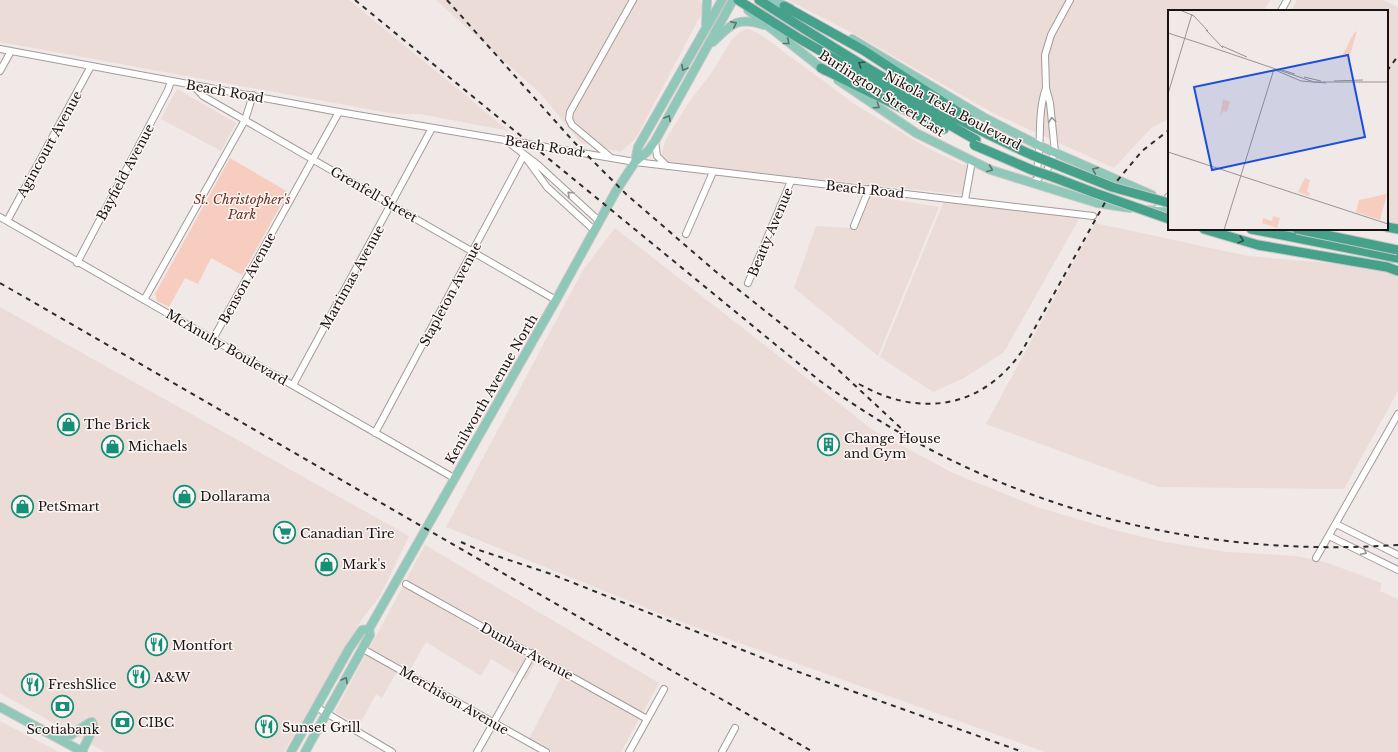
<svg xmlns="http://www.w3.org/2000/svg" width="1398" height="752" font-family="'Libre Baskerville',serif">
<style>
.built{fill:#ecdcd8}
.green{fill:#f7cdc0}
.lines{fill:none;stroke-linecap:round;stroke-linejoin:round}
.minor-casing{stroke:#a29b99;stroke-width:8}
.major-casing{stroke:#c7c7c6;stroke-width:10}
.highway-casing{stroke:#c7c7c6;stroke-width:11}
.minor{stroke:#fff;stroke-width:6}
.major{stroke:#8fc7b8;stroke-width:8}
.highway{stroke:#45a189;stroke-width:9}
.rail{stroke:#2e2c2b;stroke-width:2;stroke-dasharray:5 5;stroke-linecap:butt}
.highway-bridge-casing{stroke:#c7c7c6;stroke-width:11;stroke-linecap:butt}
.highway-bridge{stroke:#45a189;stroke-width:9}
.oneway{stroke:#59766e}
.oneway2{stroke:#2b5348}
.oneway3{stroke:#969595}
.labels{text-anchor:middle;stroke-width:3;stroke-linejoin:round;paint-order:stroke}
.street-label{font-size:13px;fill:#161413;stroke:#fef6f4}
.park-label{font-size:13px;font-style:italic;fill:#683120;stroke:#fef6f4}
.poi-label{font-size:13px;fill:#161413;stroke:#fef6f4;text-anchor:start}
.inset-road{fill:none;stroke:#999492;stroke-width:1}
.view{fill:#1d4ed8;fill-opacity:0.15;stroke:#1d4ed8;stroke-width:2}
.inset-edge{fill:none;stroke:#161413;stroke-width:2}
</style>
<rect width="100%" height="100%" fill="#f0e9e7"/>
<!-- built -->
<path class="built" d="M0,0H349L509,131L420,114H395L0,42Z
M436,0H700L704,9L636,138L621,152L581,143L541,94Z
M788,0H1270L1264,11H1169V119L1151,128L1114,168L993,113L860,37Z
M1297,0H1383L1398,7V233L1363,229H1387V11H1291Z
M748,29L760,34L856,105L929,149L961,164L974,167L966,178V195L738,171L667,162L663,159L662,152L665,141L687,105L712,72L732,39L741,31Z
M177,89L236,123L221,151L161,119Z
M866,195L939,207L878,356L794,288L816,226L850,228Z
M946,196L970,198L1079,219L1004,352L964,378L933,392L880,357Z
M1095,223L1248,256L1364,266L1390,272L1398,278V391L1344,489L1158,487L986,424Z
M615,228L873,430L953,473L1037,507L1118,531L1165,542L1227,552L1296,556L1325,562L1382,583L1380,591L1398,599V752H1045L681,622L446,527L583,270Z
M0,307L409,536L380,596L362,619L284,752H105L0,693Z
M425,545L659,683L621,752H553L529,739L561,677L535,663L526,680L491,659L481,676L426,642L410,670L401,664L382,698L376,694L359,726L335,712Z
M0,721L59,752H0Z"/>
<!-- green -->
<path class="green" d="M230,158L288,192L242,275L211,258L198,284L185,278L169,307L157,301L155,294Z"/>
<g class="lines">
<defs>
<path id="minor" d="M1281,11L1287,0
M0,49L339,112L635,162L1093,216
M0,71L11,51
M193,85L203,96L556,300
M655,141L657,156L667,166
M508,142L538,165L599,221
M609,156L572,125L569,119L570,112L633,0
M526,158L547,187L594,230
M1036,174C1043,145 1036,116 1046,88
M1033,183L1047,170L1055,152L1050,103L1046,88L1045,55L1051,35L1070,0
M965,200L972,161
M1156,210L1169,196
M0,217L454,478
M7,221L91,66
M854,226L869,189
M686,234L713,172
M77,263L168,90L171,81
M748,283L791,181
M144,300L245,120L253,95
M213,339L339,112
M293,385L432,128
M375,433L524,155
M1336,524L1398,555
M1329,536L1398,570
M1316,558L1398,414
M406,584L647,719
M363,649L546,752
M316,707L392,752
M477,752L533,653
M629,752L664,689
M722,752L735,728"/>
<path id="major" d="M772,0L790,8
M748,10L825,71
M706,24L707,0
M852,39L985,118L1040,146L1152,195
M713,42C731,24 738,16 764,25
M838,80L916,133L991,170L1097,203L1130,208
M635,162L638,147L722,0
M1148,210L1169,212
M1276,229L1303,234
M0,707L83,752
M55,735H71L89,723L92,722L94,727L82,751
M291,752L349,649L362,630L369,629
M305,752L370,635L369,629L556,300L616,191L635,162L648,151L655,141L733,0"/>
<path id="highway" d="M738,0L800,39L976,140
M759,0C847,57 936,112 1032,155
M784,6L863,50L972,121
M821,68L944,129
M1053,177L1095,193
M1387,227L1398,229
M1204,229L1258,245L1387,267L1398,271
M1251,229L1398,258"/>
</defs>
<!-- minor casing -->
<use href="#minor" class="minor-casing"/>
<!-- major casing -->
<use href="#major" class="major-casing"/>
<!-- highway casing -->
<use href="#highway" class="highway-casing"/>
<!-- minor -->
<use href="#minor" class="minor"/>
<!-- major -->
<use href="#major" class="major"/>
<!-- highway -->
<use href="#highway" class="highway"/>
<!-- rail -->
<path class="rail" d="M355,0L820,381C991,505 1188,559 1398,545
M447,0L573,141L626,194L715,271L833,365L905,432
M1387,71L1398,56
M0,283L813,752
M859,384C919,418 982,409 1022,351L1117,181L1142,151L1169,130
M461,542L479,550L551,574L793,670L1023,752"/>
<defs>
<path id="highway-bridge" d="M974,145L1032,170L1053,177
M1032,155L1112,187L1169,203
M1095,193L1169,219
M1297,229L1398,250"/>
</defs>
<!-- highway-bridge casing -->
<use href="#highway-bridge" class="highway-bridge-casing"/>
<!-- highway-bridge -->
<use href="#highway-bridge" class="highway-bridge"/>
</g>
<!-- one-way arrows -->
<defs><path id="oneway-chevron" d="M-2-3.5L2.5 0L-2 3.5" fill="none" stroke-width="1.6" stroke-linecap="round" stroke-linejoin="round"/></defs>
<g class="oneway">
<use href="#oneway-chevron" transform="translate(734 24) rotate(-26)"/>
<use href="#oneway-chevron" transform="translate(787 42) rotate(39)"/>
<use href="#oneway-chevron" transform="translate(684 68) rotate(119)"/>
<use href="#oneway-chevron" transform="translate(877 106) rotate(34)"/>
<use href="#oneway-chevron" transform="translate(668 118) rotate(-62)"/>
<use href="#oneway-chevron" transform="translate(990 169) rotate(22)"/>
<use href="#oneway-chevron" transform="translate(1095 170) rotate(-156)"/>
<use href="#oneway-chevron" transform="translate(345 680) rotate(-60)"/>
</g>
<g class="oneway2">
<use href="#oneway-chevron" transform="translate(861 64) rotate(-149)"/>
<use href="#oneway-chevron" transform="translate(1241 240) rotate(16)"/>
</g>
<g class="oneway3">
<use href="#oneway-chevron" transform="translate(1052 120) rotate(-97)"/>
<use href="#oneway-chevron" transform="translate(570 194) rotate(-138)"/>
<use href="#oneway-chevron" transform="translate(1364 552) rotate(27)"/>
</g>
<!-- icons -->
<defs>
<symbol id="shop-ring" viewBox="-11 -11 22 22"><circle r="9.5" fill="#fef6f4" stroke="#139076" stroke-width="1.5"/><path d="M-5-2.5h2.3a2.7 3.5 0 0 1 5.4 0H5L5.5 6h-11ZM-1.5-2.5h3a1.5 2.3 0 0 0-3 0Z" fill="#139076"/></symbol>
<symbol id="building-ring" viewBox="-11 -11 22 22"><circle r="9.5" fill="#fef6f4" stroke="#139076" stroke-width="1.5"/><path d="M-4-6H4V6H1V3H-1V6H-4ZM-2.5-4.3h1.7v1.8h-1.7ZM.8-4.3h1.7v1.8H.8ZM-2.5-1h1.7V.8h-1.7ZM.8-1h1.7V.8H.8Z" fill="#139076"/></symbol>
<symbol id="supermarket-ring" viewBox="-11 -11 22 22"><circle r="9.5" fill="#fef6f4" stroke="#139076" stroke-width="1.5"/><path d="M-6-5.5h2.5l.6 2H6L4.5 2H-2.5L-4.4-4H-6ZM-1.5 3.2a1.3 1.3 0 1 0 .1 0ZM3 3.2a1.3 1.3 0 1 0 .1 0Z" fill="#139076"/></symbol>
<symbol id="restaurant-ring" viewBox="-11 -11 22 22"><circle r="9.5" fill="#fef6f4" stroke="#139076" stroke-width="1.5"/><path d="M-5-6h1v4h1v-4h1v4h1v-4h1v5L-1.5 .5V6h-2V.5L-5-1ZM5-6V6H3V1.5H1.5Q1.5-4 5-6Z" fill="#139076"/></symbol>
<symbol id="bank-ring" viewBox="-11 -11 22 22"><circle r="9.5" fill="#fef6f4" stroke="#139076" stroke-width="1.5"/><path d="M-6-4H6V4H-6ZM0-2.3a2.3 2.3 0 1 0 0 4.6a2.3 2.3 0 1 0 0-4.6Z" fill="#139076"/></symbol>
</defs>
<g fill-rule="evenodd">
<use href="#shop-ring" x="56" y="412" width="25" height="25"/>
<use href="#building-ring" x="816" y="432" width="25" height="25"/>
<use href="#shop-ring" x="100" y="434" width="25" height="25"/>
<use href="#shop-ring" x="172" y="484" width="25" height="25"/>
<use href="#shop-ring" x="10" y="494" width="25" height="25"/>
<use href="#supermarket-ring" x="272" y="520" width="25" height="25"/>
<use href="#shop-ring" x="314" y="552" width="25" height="25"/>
<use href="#restaurant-ring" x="144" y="632" width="25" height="25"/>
<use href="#restaurant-ring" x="126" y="664" width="25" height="25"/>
<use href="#restaurant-ring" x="20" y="672" width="25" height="25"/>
<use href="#bank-ring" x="50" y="694" width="25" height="25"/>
<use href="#bank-ring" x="110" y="710" width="25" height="25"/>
<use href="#restaurant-ring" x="254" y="714" width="25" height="25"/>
</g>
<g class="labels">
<!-- street labels -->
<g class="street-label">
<text transform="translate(225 91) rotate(10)" y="5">Beach Road</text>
<text transform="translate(882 93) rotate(33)" y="5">Burlington Street East</text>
<text transform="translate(953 110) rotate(28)" y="5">Nikola Tesla Boulevard</text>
<text transform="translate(49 144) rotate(-61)" y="5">Agincourt Avenue</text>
<text transform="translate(544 146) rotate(9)" y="5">Beach Road</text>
<text transform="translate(125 172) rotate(-62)" y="5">Bayfield Avenue</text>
<text transform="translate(865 189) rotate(6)" y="5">Beach Road</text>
<text transform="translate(374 194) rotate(30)" y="5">Grenfell Street</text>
<text transform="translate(770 232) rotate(-67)" y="5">Beatty Avenue</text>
<text transform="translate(352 277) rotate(-61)" y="5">Martimas Avenue</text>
<text transform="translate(247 278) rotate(-61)" y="5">Benson Avenue</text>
<text transform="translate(450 294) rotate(-62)" y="5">Stapleton Avenue</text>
<text transform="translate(227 347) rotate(30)" y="5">McAnulty Boulevard</text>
<text transform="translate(491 389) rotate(-60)" y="5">Kenilworth Avenue North</text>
<text transform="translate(527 651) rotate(29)" y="5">Dunbar Avenue</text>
<text transform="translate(454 700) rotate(30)" y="5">Merchison Avenue</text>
</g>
<!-- park labels -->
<g class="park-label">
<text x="242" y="204">St. Christopher's<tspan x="242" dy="15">Park</tspan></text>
</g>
<!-- poi labels -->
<g class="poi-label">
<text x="84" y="429">The Brick</text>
<text x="844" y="443">Change House<tspan x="844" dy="15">and Gym</tspan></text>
<text x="128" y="451">Michaels</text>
<text x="200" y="501">Dollarama</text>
<text x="38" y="511">PetSmart</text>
<text x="300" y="538">Canadian Tire</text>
<text x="342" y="569">Mark's</text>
<text x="172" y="650">Montfort</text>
<text x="154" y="682">A&amp;W</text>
<text x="48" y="689">FreshSlice</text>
<text x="138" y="727">CIBC</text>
<text x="282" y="732">Sunset Grill</text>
<text x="63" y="734" text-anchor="middle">Scotiabank</text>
</g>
</g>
<!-- overview -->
<g transform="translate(1168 10)">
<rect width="220" height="220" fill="#f0e9e7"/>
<path d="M189,21L182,45L175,44L186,23ZM55,89L62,92L59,102L55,101L52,107ZM137,168L142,170L139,182L142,183L141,186L130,182ZM219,184L212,210L188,202L191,190ZM105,206L112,208L109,218L94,213L95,208L104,211Z" fill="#f7cdc0"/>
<path class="inset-road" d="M12,0L26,6L40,21M38,20L55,38M0,23L31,33M31,33L146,72H220M54,36L79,47M107,60L133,71L158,73M114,60L127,64M136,67L153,71M166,71L195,70M0,84L24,4M0,142L220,214M56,220L106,59"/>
<path class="view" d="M180,45L197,127L44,160L26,77Z"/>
<rect width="220" height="220" class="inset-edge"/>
</g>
</svg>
